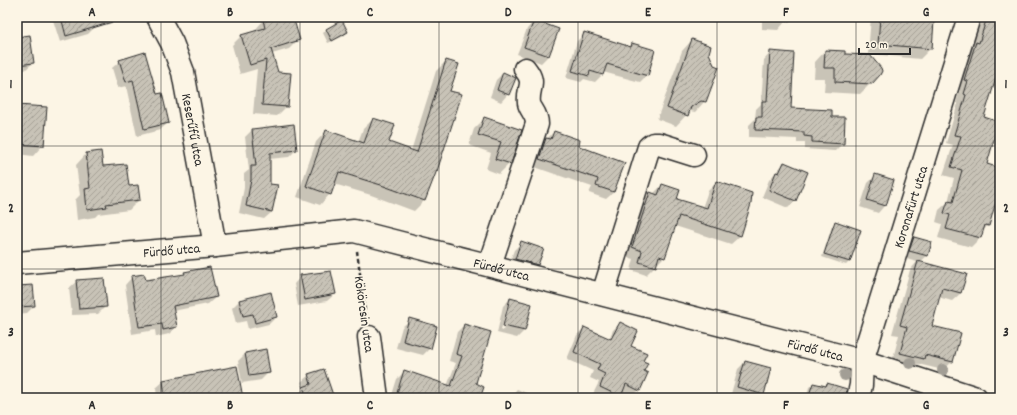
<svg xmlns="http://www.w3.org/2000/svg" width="1017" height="415" font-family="Dekko,sans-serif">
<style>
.shadow{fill:#0003;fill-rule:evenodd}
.building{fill:url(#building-hatch);stroke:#2b2b2b}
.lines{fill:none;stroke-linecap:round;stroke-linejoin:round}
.minor-casing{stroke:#2b2b2b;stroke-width:25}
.path{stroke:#2b2b2b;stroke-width:2.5;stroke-dasharray:4 3;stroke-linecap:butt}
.minor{stroke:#fcf5e5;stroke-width:22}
.tree{fill:#a29e95}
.grid{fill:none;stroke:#2b2b2b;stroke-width:1;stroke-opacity:0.55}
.labels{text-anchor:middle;stroke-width:3.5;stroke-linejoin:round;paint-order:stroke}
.street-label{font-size:14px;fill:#2b2b2b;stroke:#fcf5e5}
.neatline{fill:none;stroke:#2b2b2b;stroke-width:1.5}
.grid-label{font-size:13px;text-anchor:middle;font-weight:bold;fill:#2b2b2b}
</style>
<defs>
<pattern id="building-hatch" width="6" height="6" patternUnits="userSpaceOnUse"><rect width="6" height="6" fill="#c8c3b7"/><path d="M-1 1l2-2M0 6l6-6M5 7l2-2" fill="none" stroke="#a39f95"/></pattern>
</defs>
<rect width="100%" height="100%" fill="#fcf5e5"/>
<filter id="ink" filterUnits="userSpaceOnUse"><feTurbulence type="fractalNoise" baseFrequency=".025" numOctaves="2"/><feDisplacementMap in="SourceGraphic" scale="8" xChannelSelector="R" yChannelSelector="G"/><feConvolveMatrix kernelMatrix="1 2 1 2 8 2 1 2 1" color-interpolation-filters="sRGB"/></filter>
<g filter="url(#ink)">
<!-- shadow -->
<path class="shadow" d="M52,17H92L95,27L88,34L60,42Z
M279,17H292L298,40L289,49L272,54L287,106L277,116L253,114L257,69L240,74L232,45L241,36L254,32V31L263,21Z
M762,17H794L789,22H785L778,30L762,29Z
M871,17H910L931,48L920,59L868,54Z
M980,17H1000V62L983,118L985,165L1000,169V193L995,200L988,225L982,232L980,238L971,247L938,238L942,224L936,222L939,210L948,202L954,178L943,175L953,145L946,143L958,103H956L960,90L956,88L968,52L972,47Z
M534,21L548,56L541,63L517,54L527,29Z
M326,30L347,32L344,36L328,43L323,33Z
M584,34L629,47L632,44L647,75L640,82L603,72L602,75L595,82L584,79L581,82L566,78L577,41Z
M17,38L33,63L25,70L17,71Z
M692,40L708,53L705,101L695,112L690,111L676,126L657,119L682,51Z
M825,51L844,55L879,75L860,94L824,92L825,78H814L815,62Z
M771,52L790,109L831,117L843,143L835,151L805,149V143H797V139L749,137V125L755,119L756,109L761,104L764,60Z
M120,61L168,123L160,130L137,136L126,86L118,88L112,68Z
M446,61L449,91L435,172L424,201L414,211L371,195L334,184L330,194L320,205L297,197L316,142L326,131L358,142L363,129L373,119L388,143L411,151L436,71Z
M503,73L508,94L501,102L490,97L496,80Z
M17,105L46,108L43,145L33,156L17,154Z
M485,118L521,130L510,163L499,174L486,169L491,153L469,145L474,129Z
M252,130L296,150L289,157L269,159V184L272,212L264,219L239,213L244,188V174L249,170L245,137Z
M554,132L577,146L624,163L614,192L606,199L589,193L592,187L532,166L539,146Z
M86,154L128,187L139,200L129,210L98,214L95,217L77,220L75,200L80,195L76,165Z
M784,163L807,173L795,201L788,208L762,197L769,180Z
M875,176L885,205L878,213L860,207L868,183Z
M716,183L750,203L740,236L731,244L675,226L664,257L646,275L631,270L634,259L624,256L642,202L650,193L653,194L662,185L676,199L702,208L708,191Z
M836,222L860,230L849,262L846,265L822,257L832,226Z
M914,238L930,242L927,256L920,262L961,293L952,301L938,297L931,326L959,334L952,362L943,370L918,364L914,367L892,362L899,335L892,334L910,270L917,262L903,258L907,245Z
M521,243L537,265L530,272L508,266L514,250Z
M185,273L216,297L208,304L173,311L176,327L169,334L156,337L155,330L132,334L125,285L132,277L145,281L183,275Z
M301,276L335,294L327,301L298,306L294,284Z
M77,281L106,306L98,314L72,315L69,288Z
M17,287L34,306L27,313L17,314Z
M1000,292V312L996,311Z
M510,299L531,304L524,331L517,338L497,333L503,306ZM507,306H509L503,331L501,330Z
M240,300L276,317L269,324L248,329L246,321L236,323L232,308Z
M410,320L430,348L423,355L396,348L402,327Z
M620,323L630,347L642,361L643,371L639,390L632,397L621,393L618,398H601L593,394L599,382L590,378L593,371L567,359L577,335L584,328L609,339L613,330Z
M464,325L475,384L479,398H391L397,379L404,372L447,386L456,363L449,361L457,332Z
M245,354L269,372L261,380L242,383L238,361Z
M745,362L763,394L760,398H744L731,394L738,369Z
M309,375L332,398H297V395L303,389L301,382Z
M164,381L242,398H157L156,388Z
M813,384L824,387L827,384L840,398H806L809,387Z
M517,389L538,398H509Z
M884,396L890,398H882Z"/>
<!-- building -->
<path class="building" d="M61,17H118L119,20L66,36Z
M275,17H293L300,40L271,49L278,72L291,73L288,107L262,105L266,60L250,65L241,35L265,28L263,20Z
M880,17H911L912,18L934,21L932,49L878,44Z
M987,17H1000V65L984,117L999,122L987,164L1000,168V199L997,198L989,226L985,225L981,238L946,229L950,215L944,213L948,201L953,202L962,170L951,167L961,136L954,135L966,95L964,94L968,81L964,80L976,42L979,43Z
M342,20L348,32L332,41L326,29Z
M534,20L559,29L549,56L524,47Z
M584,32L631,47L632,43L655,50L648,76L607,64L603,75L590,71L589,76L572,71Z
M30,35L34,63L17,65V37Z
M692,39L711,46L709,53L714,65L719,67L706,102L701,101L691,107L688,116L667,108Z
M825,50L845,51V54L870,55L881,68L882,71L880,75L872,84L835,82V68H824Z
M770,51L794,53L791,108L832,110V117H845L844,144L812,142V137L804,136V132L755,130L756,117H762V101H767Z
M145,52L157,94L162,93L169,123L144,129L133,80L126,82L119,60Z
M446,60L459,64L450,91L462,94L437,171V170L425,201L381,185L339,172L331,195L306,186L326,130L364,143L373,118L395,125L389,142L417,152Z
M503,72L516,78L509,95L497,90Z
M17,105L47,107L44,146L17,144Z
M484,117L522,130L511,164L495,159L501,142L478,135Z
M294,124L297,150L270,153V184L278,185L272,212L246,206L251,180V166H256L252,129Z
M554,131L580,140L579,146L625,163L614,192L596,186L598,179L539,159L546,138L551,139Z
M101,151L103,166L126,164L129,186L138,185L140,200L106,204L107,207L87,210L85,189L90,188L86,153Z
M784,162L808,172L796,201L769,190L776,172L779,173Z
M875,174L894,180L886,206L867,200Z
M716,181L752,193L751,204L741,236L679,216L665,258L659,256L656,267L639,262L642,251L632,247L650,192L658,195L662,184L680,190L677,199L707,208Z
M835,221L861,230L850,262L824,254Z
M914,237L932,242L928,256L909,251Z
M521,241L544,249L538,265L515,259Z
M918,261L967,274L961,293L942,288L932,326L961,333L953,362L925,355L924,359L900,353L907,327L900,325Z
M210,267L217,297L173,306L177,327L163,330L162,324L139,327L131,276L144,274L146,280L185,274L184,272Z
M331,271L336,294L305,300L300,275Z
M104,278L107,307L79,309L76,280Z
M33,285L35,306L17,307V286Z
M271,292L277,317L255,323L253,314L243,316L239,300Z
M510,298L532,304L525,331L503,326Z
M409,318L437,326L431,349L403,341Z
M620,322L638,331L631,346L647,353L643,361L648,363L644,371L648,373L640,391L626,384L621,397L600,387L605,374L597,370L600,364L574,352L584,327L611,339Z
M464,324L491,332L476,383L484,387L480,398H414L397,393L404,370L451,386L462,356L456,354Z
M266,349L270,373L249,376L245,353Z
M745,361L771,368L764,395L737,387Z
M237,366L243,398H220L219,394L198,398H165L163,380Z
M324,369L334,398H307L303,387L311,384L308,374Z
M813,383L826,386L827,383L847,389L846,398H808Z"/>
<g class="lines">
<defs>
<g id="minor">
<path id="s1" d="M158,17L172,43L183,72L215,246"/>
<path id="s2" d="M17,263L215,246L354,231L862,361L976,398"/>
<path d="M490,265L537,124C537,113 530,110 529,103C527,87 537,84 525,69"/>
<path d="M603,294L649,147L653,144H659L694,155"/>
<path d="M369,337L377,398"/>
<path id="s3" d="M858,398L861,385L862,361L969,17"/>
</g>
</defs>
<!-- minor casing -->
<use href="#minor" class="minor-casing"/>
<!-- path -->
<path class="path" d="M357,251L366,319"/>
<!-- minor -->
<use href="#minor" class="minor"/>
</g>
<!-- trees -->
<g class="tree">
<circle cx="910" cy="363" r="6"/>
<circle cx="943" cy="370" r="6"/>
<circle cx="845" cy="375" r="6"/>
</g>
</g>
<!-- grid -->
<path class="grid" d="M161,17V398M300,17V398M439,17V398M578,17V398M717,17V398M856,17V398M17,146H1000M17,269H1000"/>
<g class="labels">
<!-- street labels -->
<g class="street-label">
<text dy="5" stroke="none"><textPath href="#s1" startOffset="119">Keserűfű utca</textPath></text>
<text dy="5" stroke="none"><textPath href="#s3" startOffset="199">Koronafürt utca</textPath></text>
<text dy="5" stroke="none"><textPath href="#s2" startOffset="155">Fürdő utca</textPath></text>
<text dy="5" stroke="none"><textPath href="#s2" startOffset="491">Fürdő utca</textPath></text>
<text transform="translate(365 314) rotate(82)" y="5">Kökörcsin utca</text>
<text dy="5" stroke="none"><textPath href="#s2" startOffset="815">Fürdő utca</textPath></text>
</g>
</g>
<!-- margin -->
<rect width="1017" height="415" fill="none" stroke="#fcf5e5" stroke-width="44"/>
<!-- scale -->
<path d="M859 48v6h51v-6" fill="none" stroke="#2b2b2b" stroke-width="2"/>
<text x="865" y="48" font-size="12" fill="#2b2b2b" stroke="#fcf5e5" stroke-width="3" paint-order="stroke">20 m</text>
<rect x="22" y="22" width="973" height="371" class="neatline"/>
<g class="grid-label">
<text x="92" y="16">A</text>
<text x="230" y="16">B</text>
<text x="370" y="16">C</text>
<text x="508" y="16">D</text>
<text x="648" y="16">E</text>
<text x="786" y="16">F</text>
<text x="926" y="16">G</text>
<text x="11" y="88">1</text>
<text x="1006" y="88">1</text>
<text x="11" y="212">2</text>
<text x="1006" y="212">2</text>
<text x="11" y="336">3</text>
<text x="1006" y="336">3</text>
<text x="92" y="409">A</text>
<text x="230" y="409">B</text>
<text x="370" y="409">C</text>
<text x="508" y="409">D</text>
<text x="648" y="409">E</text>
<text x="786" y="409">F</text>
<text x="926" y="409">G</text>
</g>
</svg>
